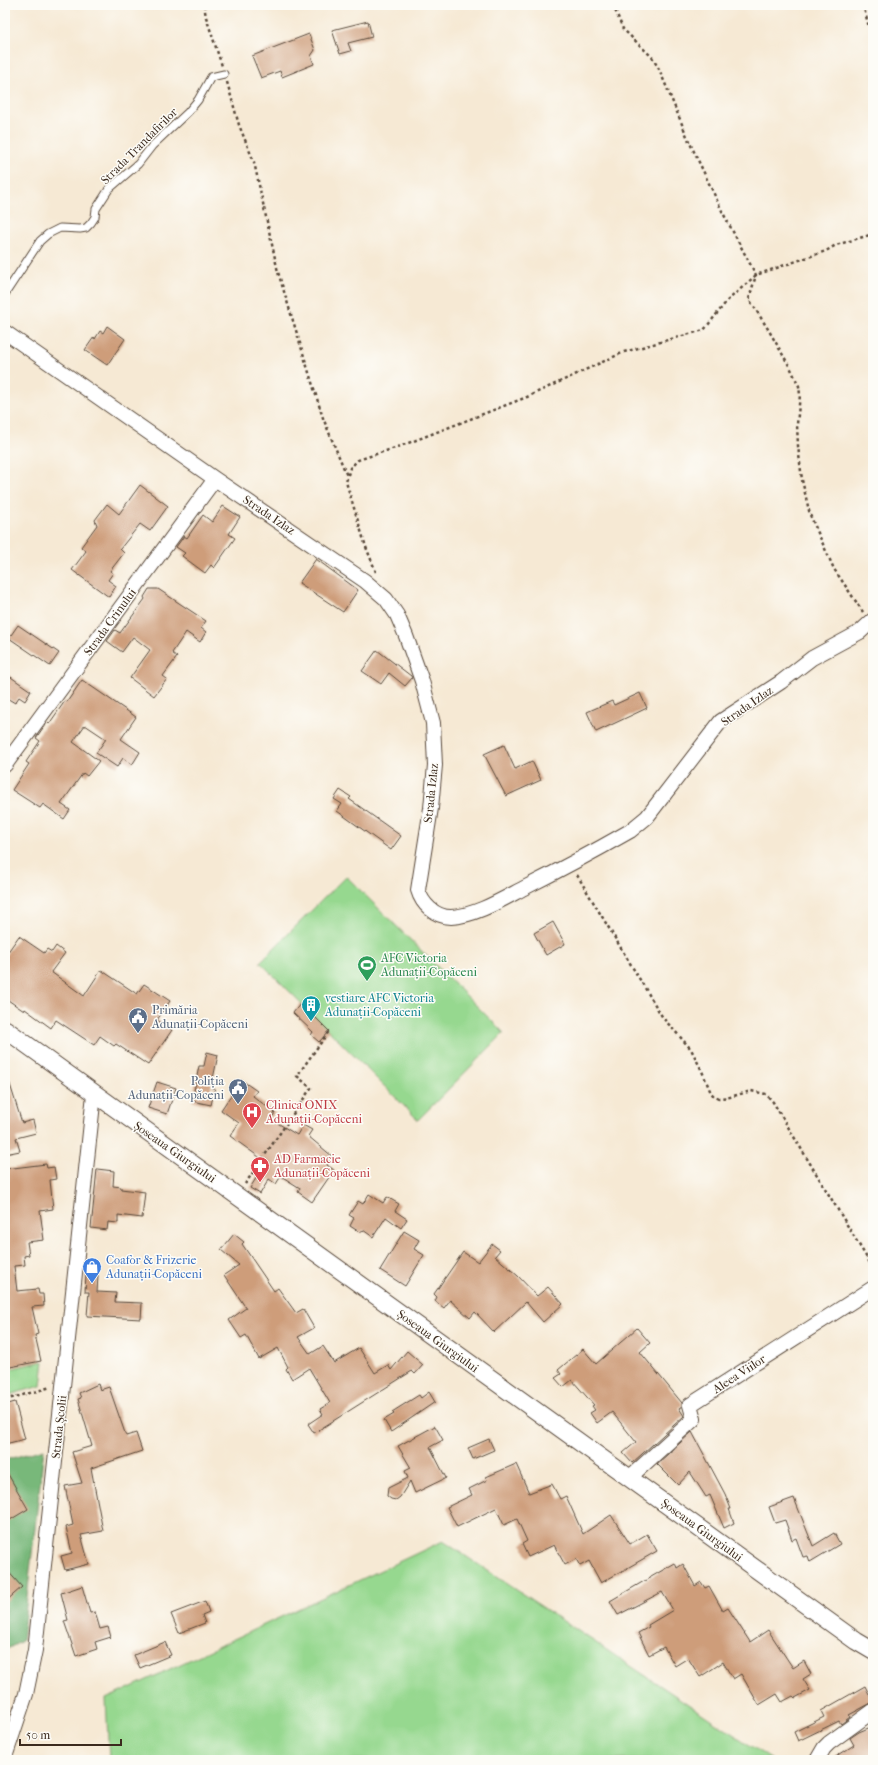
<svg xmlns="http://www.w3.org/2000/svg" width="878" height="1765" font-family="'IM FELL French Canon',serif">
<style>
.green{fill:#96d88f;stroke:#688156}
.forest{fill:#78b87a;stroke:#5a714c}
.building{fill:#ce9d7a}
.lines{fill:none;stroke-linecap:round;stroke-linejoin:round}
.service-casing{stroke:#574739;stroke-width:9}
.minor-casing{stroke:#574739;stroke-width:16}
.tertiary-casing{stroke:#574739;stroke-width:19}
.path{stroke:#574739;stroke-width:2.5;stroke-dasharray:3 3;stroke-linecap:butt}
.service{stroke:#fff;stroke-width:7}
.minor{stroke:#fff;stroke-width:14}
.tertiary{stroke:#fff;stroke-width:17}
.labels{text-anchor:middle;stroke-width:3;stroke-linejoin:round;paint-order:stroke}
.street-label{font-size:12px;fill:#3b2a1e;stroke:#fdfcf7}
.leisure-label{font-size:12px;fill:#27864d;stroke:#fdfcf7;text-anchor:start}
.culture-label{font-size:12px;fill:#0d838f;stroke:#fdfcf7;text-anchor:start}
.service-label{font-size:12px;fill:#4e5e75;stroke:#fdfcf7;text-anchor:start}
.health-label{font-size:12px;fill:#be3a42;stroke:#fdfcf7;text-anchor:start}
.shop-label{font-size:12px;fill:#366cbe;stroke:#fdfcf7;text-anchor:start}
</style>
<rect width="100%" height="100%" fill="#fdfcf7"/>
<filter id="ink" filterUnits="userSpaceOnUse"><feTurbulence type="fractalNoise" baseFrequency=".025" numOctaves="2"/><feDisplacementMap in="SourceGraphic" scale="8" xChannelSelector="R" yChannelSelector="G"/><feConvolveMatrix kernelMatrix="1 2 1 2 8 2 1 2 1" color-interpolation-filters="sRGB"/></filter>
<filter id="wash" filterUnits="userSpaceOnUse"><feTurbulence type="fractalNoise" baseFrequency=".012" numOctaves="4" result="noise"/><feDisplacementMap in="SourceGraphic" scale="16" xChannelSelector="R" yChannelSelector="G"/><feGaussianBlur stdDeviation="0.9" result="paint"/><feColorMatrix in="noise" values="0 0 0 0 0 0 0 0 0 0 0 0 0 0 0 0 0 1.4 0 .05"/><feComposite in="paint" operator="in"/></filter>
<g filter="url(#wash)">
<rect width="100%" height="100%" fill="#f6e9d4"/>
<!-- green -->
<path class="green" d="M346,876L504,1033L418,1120L260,962Z
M44,1361L41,1386L5,1396V1370Z
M443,1541L772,1760H109L106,1699Z"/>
<!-- forest -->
<path class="forest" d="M44,1449L22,1641L5,1650V1460Z"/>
<g id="blocks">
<!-- building -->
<path class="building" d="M368,21L372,37L348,43L351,51L340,54L332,30Z
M309,34L315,50L311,56L314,64L282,77L280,71L261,78L252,56Z
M107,326L125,339L107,365L85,350L94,337L95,339L100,331L103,333Z
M140,485L168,506L150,531L140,524L120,549L124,553L110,571L113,573L108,580L116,586L109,597L72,570L86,551L81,547L97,525L95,520L107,504L119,514Z
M223,506L240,517L229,534L235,538L214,568L211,565L205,573L182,556L185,553L176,547L184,536L187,538L203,515L212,522Z
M316,559L358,590L343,612L299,583Z
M149,589H158L206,621L201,628L206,632L200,642L186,632L172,653L177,657L163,676L167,679L154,696L130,678L150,650L133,637L122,652L107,641L115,630L120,633L145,599L144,597Z
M18,625L59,653L50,666L9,638Z
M377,650L411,676L412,678L405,686L389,673L381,684L362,671Z
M5,673L31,691L25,701L19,697L15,703L5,697Z
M82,680L136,717L121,739L140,752L132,765L123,758L117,767L96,753L106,739L85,725L73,742L99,761L87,776L83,773L61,804L70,810L64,819L43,804L40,808L12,790L29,764L26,762L40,741L36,738L47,722L49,724L65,701L67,702Z
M640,693L647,708L596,732L587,712L612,701L614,705Z
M504,745L515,769L532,761L541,780L506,796L484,754Z
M340,790L351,797L349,799L401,836L391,850L337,811L342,804L334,799Z
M553,922L565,944L546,955L534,933Z
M19,936L44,953L47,949L52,952L56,946L65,953L51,972L84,996L101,970L137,994L144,984L170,1001L157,1020L172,1030L148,1065L116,1044L114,1046L100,1036L94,1045L56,1020L51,1028L25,1009L24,1011L5,998V956Z
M301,1003L329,1031L319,1042L311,1035L313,1032L293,1013Z
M207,1052L218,1055L211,1088H215L211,1105L192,1101L199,1066H204Z
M5,1078H8L22,1123L33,1120L36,1133L16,1138L20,1151L5,1154Z
M241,1080L257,1091L253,1096L275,1113L271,1119L297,1135L303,1125L312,1130L308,1136L333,1157L327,1165L334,1170L312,1202L298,1192L300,1188L281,1176L276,1184L269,1179L260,1194L250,1188L266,1162L230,1136L239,1123L221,1110Z
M157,1082L176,1088L167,1114L148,1108Z
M46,1164L47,1168L54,1167L56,1179L50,1180L53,1209L40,1211L44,1240L27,1242L29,1255L24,1256L25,1265L14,1266L17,1291L38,1289L39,1294H43L44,1306L32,1307L38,1334L35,1335L41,1361L5,1368V1169Z
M97,1169L114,1171L113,1186L121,1187V1189L145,1192L142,1218L118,1215V1223L108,1222L107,1230L91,1228Z
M369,1194L383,1203L387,1197L399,1204L395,1211L407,1219L401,1228L386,1217L373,1237L363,1230L361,1233L350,1226L354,1218L349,1215L358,1201L363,1204Z
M404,1231L419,1240L414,1249L424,1255L405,1286L380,1270Z
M234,1234L244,1242L242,1244L274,1291L278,1288L296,1313L303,1309L314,1328L298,1337L310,1354L323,1346L334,1363L359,1348L375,1373L388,1365L391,1370L407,1351L423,1365L415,1374L412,1371L314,1433L308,1424L323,1414L320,1409L330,1403L309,1368L292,1379L286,1369L288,1367L278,1348L259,1359L246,1335L241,1338L229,1320L246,1308L224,1275L239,1265L221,1250Z
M492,1244L500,1250L495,1256L518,1276L537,1296L548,1287L563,1304L543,1322L526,1302L494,1332L475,1312L470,1318L450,1300L444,1308L435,1301L437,1297L434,1294L463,1252L478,1262Z
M86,1274L98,1275L97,1292L116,1293L115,1302L142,1303L141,1319L87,1316L89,1292H85Z
M637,1328L650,1343L640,1352L682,1403V1406L679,1408L684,1416L632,1463L623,1453L636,1442L612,1412L597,1423L590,1413L595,1410L592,1406L594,1405L572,1380L563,1387L555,1378L561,1374L558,1370L583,1349L596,1364Z
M98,1384L100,1390L109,1387L126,1436L136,1433L142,1451L91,1468L103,1531L81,1535L89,1564L65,1570L61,1556L72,1553L66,1527L73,1525L65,1486L82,1483L72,1452L92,1446L78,1399L81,1398L79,1393Z
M429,1392L435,1402L391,1432L384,1420L394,1414L392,1412L419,1395L421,1398Z
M15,1402L25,1439L5,1444V1405Z
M435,1426L443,1440L430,1447L446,1478L415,1493L410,1481L400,1497L396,1500L391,1499L387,1496L388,1488L408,1478L405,1471L411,1468L398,1446Z
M692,1432L725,1494L731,1509H729L734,1523L724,1528L710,1495L706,1497L690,1472L678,1485L657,1464Z
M489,1439L494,1450L473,1459L468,1448Z
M516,1464L529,1493L552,1484L560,1499L566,1496L583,1534L611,1515L630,1544L647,1534L657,1551L601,1583L589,1561L580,1566L576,1559L565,1565L554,1545L528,1557L522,1544L527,1541L517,1519L504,1525L496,1508L457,1527L447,1507L472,1495L469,1489L487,1480L486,1477Z
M5,1469L28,1509L5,1523Z
M794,1498L813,1546L834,1533L840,1544L810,1562L808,1556L803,1557L796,1538L792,1540L785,1520L775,1523L769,1507Z
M675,1563L677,1568L683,1564L695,1586L701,1582L705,1588L709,1586L723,1611L728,1608L750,1642L768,1630L793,1668L804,1661L811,1674L803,1679L810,1690L795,1698L793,1696L782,1702L777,1694L759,1705L741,1674L733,1679L723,1662L700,1677L688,1658L675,1666L664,1647L649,1655L638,1633L649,1627L648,1625L673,1610L662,1592L618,1615L610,1601Z
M5,1568L22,1587L5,1602Z
M82,1586L90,1613L95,1612L100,1629L108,1627L111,1637L95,1642L97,1649L76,1656L64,1621L68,1620L61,1593Z
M205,1601L209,1612L202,1615L205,1623L179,1633L171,1614Z
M165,1642L171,1655L140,1668L134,1655Z
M865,1686L873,1702L849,1715L850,1717L841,1724L839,1721L798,1741L794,1732L824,1717L821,1711Z
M873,1726V1760H831L854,1745L850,1738L859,1732Z"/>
</g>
</g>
<g filter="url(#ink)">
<use href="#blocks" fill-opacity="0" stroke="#574739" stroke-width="1"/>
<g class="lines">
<defs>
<path id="service" d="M5,294L40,241L48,234L60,228L80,229L86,228L91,223L95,217L96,209L109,189L138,164L152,146L188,112L198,100L211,77L224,74"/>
<path id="minor" d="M5,332L215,479L365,581L386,599L397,615L406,636L422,681L433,723L435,765L431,808L418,890C422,904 435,917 451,917C475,916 503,899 524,888C560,870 595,851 630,831L647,817L721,721L781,682L812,658L860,632L873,620
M5,765L215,479
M629,1478L694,1419L690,1405L873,1288
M5,1757L26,1694L35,1650L94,1094
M817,1760L824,1748L829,1743L873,1711"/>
<path id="tertiary" d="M5,1029L856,1641L873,1651"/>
</defs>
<!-- service casing -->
<use href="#service" class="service-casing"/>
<!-- minor casing -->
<use href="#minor" class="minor-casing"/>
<!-- tertiary casing -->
<use href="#tertiary" class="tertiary-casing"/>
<!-- path -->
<path class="path" d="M204,5L206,17L222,66
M613,5L623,29L652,57L659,69L689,141L723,213L756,275L749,299L768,329L791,369L799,386L800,395L797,424L798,446L802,480L810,515L834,569L863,612
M863,5L873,42
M227,82L239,125L254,162L278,272L323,418L347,476
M376,572L366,547L346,482L350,468L358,460L398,447L527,397L624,352L704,330L727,301L756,275L826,251L836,245L873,234
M577,875L663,1018L691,1049L702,1071L711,1093L714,1096L719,1098L730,1097L751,1091L766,1094L773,1102L873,1268
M245,1184L311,1088L297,1076L329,1031
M5,1400L51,1387"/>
<!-- service -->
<use href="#service" class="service"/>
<!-- minor -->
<use href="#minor" class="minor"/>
<!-- tertiary -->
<use href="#tertiary" class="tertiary"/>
</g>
</g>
<!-- icons -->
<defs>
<symbol id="stadium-pin" viewBox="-11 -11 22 30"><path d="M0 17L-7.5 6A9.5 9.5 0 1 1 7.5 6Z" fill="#2e9e5b" stroke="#fdfcf7"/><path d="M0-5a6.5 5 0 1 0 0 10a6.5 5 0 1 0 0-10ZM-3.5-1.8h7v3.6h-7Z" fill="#fff"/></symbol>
<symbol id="building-pin" viewBox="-11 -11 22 30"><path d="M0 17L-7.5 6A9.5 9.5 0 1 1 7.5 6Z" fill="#0f9aa8" stroke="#fdfcf7"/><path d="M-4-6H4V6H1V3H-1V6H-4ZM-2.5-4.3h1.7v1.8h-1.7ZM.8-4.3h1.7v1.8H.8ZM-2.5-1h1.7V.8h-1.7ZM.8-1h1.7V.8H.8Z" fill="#fff"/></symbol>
<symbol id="civic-pin" viewBox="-11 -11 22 30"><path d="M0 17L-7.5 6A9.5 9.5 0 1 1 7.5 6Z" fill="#5c6f8a" stroke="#fdfcf7"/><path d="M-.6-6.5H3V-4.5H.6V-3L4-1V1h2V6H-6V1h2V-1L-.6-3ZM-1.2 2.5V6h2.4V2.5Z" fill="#fff"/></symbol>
<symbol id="hospital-pin" viewBox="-11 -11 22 30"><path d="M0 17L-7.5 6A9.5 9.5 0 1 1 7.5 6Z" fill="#e0444e" stroke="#fdfcf7"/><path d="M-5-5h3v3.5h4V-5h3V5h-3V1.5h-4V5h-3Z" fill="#fff"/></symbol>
<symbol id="pharmacy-pin" viewBox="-11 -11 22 30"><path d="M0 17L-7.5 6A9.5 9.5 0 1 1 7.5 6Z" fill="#e0444e" stroke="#fdfcf7"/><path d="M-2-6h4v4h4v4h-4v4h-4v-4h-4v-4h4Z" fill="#fff"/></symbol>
<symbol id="shop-pin" viewBox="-11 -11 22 30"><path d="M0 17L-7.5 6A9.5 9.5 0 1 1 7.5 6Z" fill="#3f7fe0" stroke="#fdfcf7"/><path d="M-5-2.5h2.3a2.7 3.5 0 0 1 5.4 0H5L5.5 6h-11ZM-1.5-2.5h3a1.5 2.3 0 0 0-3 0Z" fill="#fff"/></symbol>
</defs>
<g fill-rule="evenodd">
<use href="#stadium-pin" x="356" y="954" width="22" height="30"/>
<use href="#building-pin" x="300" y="994" width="22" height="30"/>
<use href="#civic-pin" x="127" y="1006" width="22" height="30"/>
<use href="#civic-pin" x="227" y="1077" width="22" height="30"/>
<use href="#hospital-pin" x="241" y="1101" width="22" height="30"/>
<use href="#pharmacy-pin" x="249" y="1155" width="22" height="30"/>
<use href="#shop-pin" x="81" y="1256" width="22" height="30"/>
</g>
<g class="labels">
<!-- street labels -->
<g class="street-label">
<text transform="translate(139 146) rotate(-45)" y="4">Strada Trandafirilor</text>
<text transform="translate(269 515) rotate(34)" y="4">Strada Izlaz</text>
<text transform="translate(110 622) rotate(-54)" y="4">Strada Crinului</text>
<text transform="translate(747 706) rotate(-35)" y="4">Strada Izlaz</text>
<text transform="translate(431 793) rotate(-84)" y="4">Strada Izlaz</text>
<text transform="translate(175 1152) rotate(35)" y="4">Șoseaua Giurgiului</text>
<text transform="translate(438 1341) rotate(36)" y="4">Șoseaua Giurgiului</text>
<text transform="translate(739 1374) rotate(-33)" y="4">Aleea Viilor</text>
<text transform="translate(59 1427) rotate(-84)" y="4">Strada Școlii</text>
<text transform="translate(702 1530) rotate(36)" y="4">Șoseaua Giurgiului</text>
</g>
<!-- leisure labels -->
<g class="leisure-label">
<text x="381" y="962">AFC Victoria<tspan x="381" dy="14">Adunații-Copăceni</tspan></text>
</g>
<!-- culture labels -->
<g class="culture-label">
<text x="325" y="1002">vestiare AFC Victoria<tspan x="325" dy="14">Adunații-Copăceni</tspan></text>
</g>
<!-- service labels -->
<g class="service-label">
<text x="152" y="1014">Primăria<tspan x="152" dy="14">Adunații-Copăceni</tspan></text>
<text x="224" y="1085" text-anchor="end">Poliția<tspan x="224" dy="14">Adunații-Copăceni</tspan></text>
</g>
<!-- health labels -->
<g class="health-label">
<text x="266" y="1109">Clinica ONIX<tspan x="266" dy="14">Adunații-Copăceni</tspan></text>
<text x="274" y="1163">AD Farmacie<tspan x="274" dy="14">Adunații-Copăceni</tspan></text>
</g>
<!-- shop labels -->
<g class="shop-label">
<text x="106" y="1264">Coafor &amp; Frizerie<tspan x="106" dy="14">Adunații-Copăceni</tspan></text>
</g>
</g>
<!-- margin -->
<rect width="878" height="1765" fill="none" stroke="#fdfcf7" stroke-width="20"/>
<!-- scale -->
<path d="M20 1739v6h101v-6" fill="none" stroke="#3b2a1e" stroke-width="2"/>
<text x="26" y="1739" font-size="12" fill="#3b2a1e" stroke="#fdfcf7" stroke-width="3" paint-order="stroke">50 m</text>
</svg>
